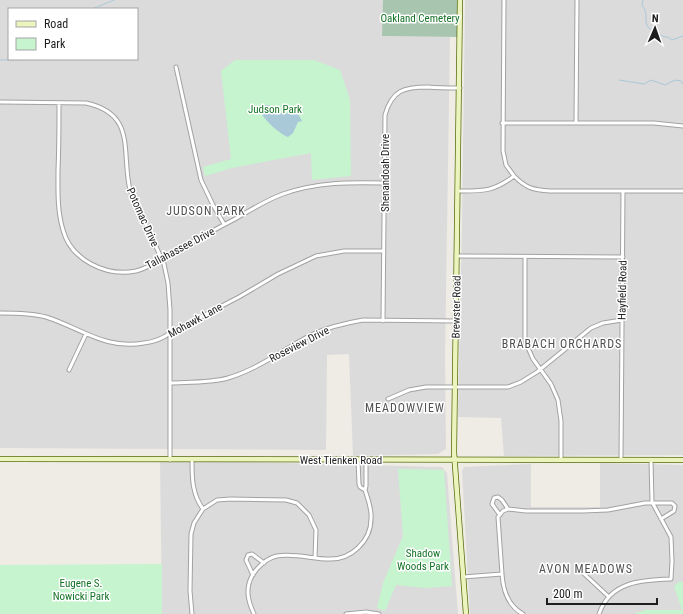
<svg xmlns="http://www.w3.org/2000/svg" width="683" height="614" font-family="'Roboto Condensed',sans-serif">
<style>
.residential{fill:#dcdbdb;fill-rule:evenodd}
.cemetery{fill:#a8c5b0}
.park{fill:#c5f4ce}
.water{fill:#a9c8d8}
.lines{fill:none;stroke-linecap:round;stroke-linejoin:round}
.stream{stroke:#a9c8d8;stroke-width:1}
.street-casing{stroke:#a2a2a2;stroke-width:5}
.secondary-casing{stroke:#576b0e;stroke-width:6}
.street{stroke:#fff;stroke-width:3}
.secondary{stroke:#ebf4bd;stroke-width:4.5}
.labels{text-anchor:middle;stroke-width:3;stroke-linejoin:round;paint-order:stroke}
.park-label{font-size:11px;fill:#157327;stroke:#fff}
.street-label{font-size:11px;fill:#1e1e1e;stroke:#fff}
.neighbourhood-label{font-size:12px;letter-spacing:1px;fill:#515151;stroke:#fff}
</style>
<rect width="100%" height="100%" fill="#eeece5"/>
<!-- residential -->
<path class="residential" d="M0,0H383V36L450,37L445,356L446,449L438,454L353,456L349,354L327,355L326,450L0,448ZM9,9H137V59H9Z
M465,0H683V455L504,456L501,418L458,417L462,222Z
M160,460L442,467L447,473L458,614H162Z
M600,463L683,465V614H470L462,471L464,467L531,464V507H600Z"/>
<!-- cemetery -->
<path class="cemetery" d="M383,0H458L457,37L382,36Z"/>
<!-- park -->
<path class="park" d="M235,60H314L340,70L350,100L351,176L312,180L311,153L232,168L205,176L203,167L231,159L221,71Z
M398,469L444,470L452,586L425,588L396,585L385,611L377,608L383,583L403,536Z
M162,564V614H0V565Z
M679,582H683V614H634L645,610H682L674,586Z"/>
<!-- water -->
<path class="water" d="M262,105C270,104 273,107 279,113L298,114L302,121L298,122L293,133L288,137C278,133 263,119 259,109Z"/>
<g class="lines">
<!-- stream -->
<path class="stream" d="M643,0L642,5C652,18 637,25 659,34C663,36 663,37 668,37L672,40L683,36
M92,9L114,0
M0,60L71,59
M619,80L644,84L651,80L665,85L675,80L681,81L683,84"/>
<defs>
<path id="street" d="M504,0L503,151L506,165L514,176
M176,67L201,180L213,205L224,224
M0,102L86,103C137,114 121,152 130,190L164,264L168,283L170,310V460
M59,103C59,125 59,148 58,170C58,190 57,210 63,230C71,260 106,277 136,271C149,268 161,259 174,252C194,241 214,230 235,219C251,210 266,200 283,194C317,182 350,182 385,183
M576,122L577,0
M502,123H654L683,126
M458,191C483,191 493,192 514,176C526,188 533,190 550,191H683
M456,256L623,257
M525,257V341L533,359L551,384L558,400L561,421V460
M0,313C15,313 31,313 46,317C81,328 105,350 144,343C154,342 162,339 170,333L239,297L278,274L316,256L344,251H384
M383,321L385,115C392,90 404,87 428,87C438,88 449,88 460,88
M69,370L86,334
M170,383C189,382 210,383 228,378C259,369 285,348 313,334C329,327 346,323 363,320L455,321
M388,399L409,390L426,387H508L521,382L537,372L591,328L603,323L622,320
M192,460C192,478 192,494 203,509
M358,460L359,484L360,487L365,490L366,486V460
M621,460L623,191
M500,515L492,504L494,498L498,497L502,500L508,509
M581,571L609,597
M502,574L498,517L503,511L508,509L526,511H583L608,510L645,503H672L675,506L674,511L661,519
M253,575L246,560L248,555L252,554L264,563
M463,577L502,574C503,590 508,606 523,614
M192,614L190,591L191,534L194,523L203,509L217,500L231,499L286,500L297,503L309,515L316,530L315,558
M254,614C248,601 245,589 252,576C257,567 267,558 277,556C294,553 313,559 329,559C351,560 371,541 371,519C372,509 368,499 365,490
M346,614L366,612L379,614
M599,614C610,581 642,580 671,579L672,561L671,537L652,502L651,460"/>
<path id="secondary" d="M460,0L454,452L466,614
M0,459L683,460"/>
</defs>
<!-- street casing -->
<use href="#street" class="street-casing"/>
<!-- secondary casing -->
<use href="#secondary" class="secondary-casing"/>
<!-- street -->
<use href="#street" class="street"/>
<!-- secondary -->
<use href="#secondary" class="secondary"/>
</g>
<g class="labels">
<!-- park labels -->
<g class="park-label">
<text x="420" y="22">Oakland Cemetery</text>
<text x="275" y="113">Judson Park</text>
<text x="423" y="557">Shadow<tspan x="423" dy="13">Woods Park</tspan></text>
<text x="81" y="587">Eugene S.<tspan x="81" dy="13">Nowicki Park</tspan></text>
</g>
<!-- street labels -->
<g class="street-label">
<text transform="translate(385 173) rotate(-90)" y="4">Shenandoah Drive</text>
<text transform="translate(143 217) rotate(66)" y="4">Potomac Drive</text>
<text transform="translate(180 248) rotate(-28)" y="4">Tallahassee Drive</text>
<text transform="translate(622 290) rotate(-89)" y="4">Hayfield Road</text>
<text transform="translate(456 307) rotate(-89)" y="4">Brewster Road</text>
<text transform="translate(195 320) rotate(-29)" y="4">Mohawk Lane</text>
<text transform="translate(299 344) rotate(-27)" y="4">Roseview Drive</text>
<text x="341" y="464">West Tienken Road</text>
</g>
<!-- neighbourhood labels -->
<g class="neighbourhood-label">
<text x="206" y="215">JUDSON PARK</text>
<text x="562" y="348">BRABACH ORCHARDS</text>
<text x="405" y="412">MEADOWVIEW</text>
<text x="586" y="573">AVON MEADOWS</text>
</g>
</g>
<!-- legend -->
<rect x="8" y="8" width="130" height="52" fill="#ffffff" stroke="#a5a5a5"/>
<rect x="16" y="21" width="20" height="6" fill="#ebf4bd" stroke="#a5a5a5"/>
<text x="44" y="28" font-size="12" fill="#1e1e1e">Road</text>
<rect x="16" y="38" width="20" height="12" fill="#c5f4ce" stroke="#a5a5a5"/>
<text x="44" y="48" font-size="12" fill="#1e1e1e">Park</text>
<!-- north arrow -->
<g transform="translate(655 28) rotate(2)" stroke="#ffffff" stroke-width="3" paint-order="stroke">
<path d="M0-3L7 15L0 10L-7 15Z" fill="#1e1e1e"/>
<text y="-6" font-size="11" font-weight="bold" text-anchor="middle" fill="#1e1e1e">N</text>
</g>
<!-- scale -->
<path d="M547 598v6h110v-6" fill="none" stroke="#1e1e1e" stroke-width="2"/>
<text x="553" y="598" font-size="12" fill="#1e1e1e" stroke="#ffffff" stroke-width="3" paint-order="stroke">200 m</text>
</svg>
